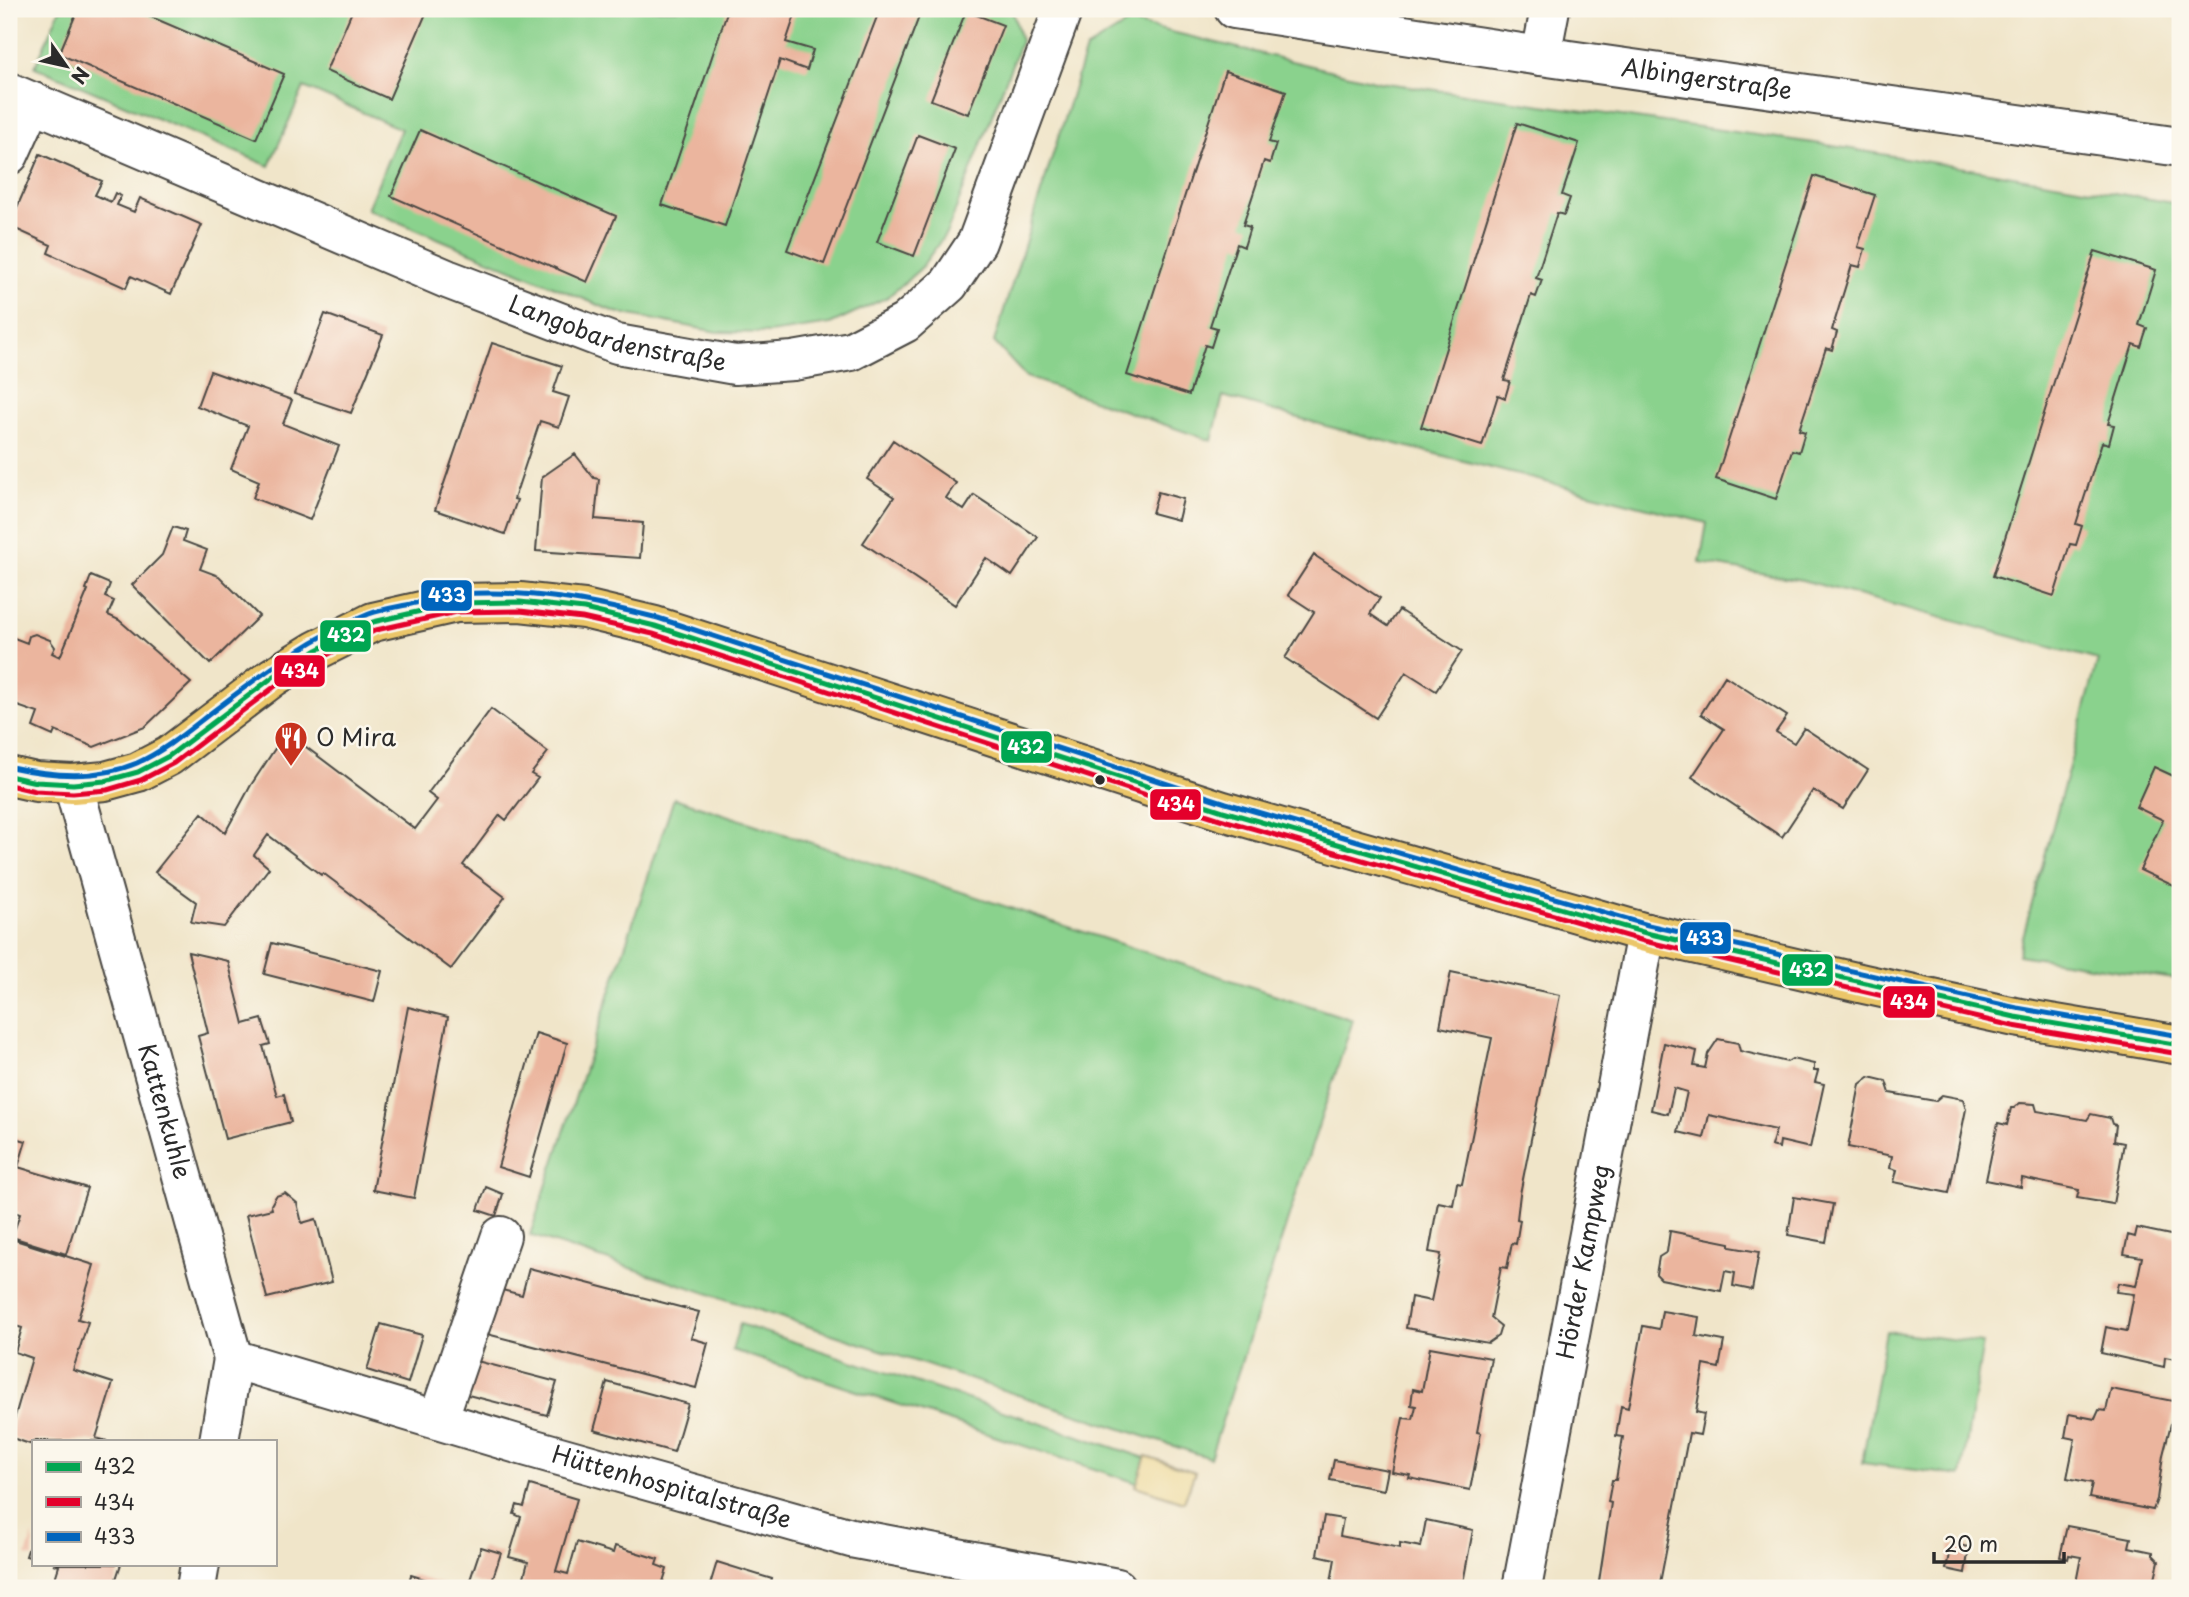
<svg xmlns="http://www.w3.org/2000/svg" width="2189" height="1597" font-family="'Playpen Sans',sans-serif">
<style>
.green{fill:#8ad28d;stroke:#5a7e5c;stroke-width:2}
.sand{fill:#eeda9e;stroke:#8c8264;stroke-width:2}
.building{fill:#ebb59e}
.lines{fill:none;stroke-linecap:round;stroke-linejoin:round}
.minor-casing{stroke:#494743;stroke-width:42}
.major-casing{stroke:#494743;stroke-width:42}
.minor{stroke:#fff;stroke-width:38}
.major{stroke:#ebc669;stroke-width:38}
.bus-1-casing{stroke:#fbf7ec;stroke-width:10}
.bus-2-casing{stroke:#fbf7ec;stroke-width:10}
.bus-3-casing{stroke:#fbf7ec;stroke-width:10}
.bus-1{stroke:#00a651;stroke-width:5}
.bus-2{stroke:#e4002b;stroke-width:5}
.bus-3{stroke:#0065bd;stroke-width:5}
.bus-dot{fill:#2b2b2b;stroke:#fbf7ec;stroke-width:2.5}
.labels{text-anchor:middle;stroke-width:5;stroke-linejoin:round;paint-order:stroke}
.street-label{font-size:24px;fill:#2b2b2b;stroke:#fbf7ec}
.poi-label{font-size:24px;fill:#2b2b2b;stroke:#fbf7ec;text-anchor:start}
.line-badge{stroke:#fbf7ec;stroke-width:2.5}
.badge-label{font-size:19px;text-anchor:middle;font-weight:bold;fill:#fff}
</style>
<rect width="100%" height="100%" fill="#fbf7ec"/>
<filter id="ink" filterUnits="userSpaceOnUse"><feTurbulence type="fractalNoise" baseFrequency=".0143" numOctaves="2"/><feDisplacementMap in="SourceGraphic" scale="14" xChannelSelector="R" yChannelSelector="G"/><feConvolveMatrix kernelMatrix="1 2 1 2 8 2 1 2 1" color-interpolation-filters="sRGB"/></filter>
<filter id="wash" filterUnits="userSpaceOnUse"><feTurbulence type="fractalNoise" baseFrequency=".00686" numOctaves="4" result="noise"/><feDisplacementMap in="SourceGraphic" scale="28" xChannelSelector="R" yChannelSelector="G"/><feGaussianBlur stdDeviation="1.57" result="paint"/><feColorMatrix in="noise" values="0 0 0 0 0 0 0 0 0 0 0 0 0 0 0 0 0 1.4 0 .05"/><feComposite in="paint" operator="in"/></filter>
<g filter="url(#wash)">
<rect width="100%" height="100%" fill="#f0e5c9"/>
<!-- green -->
<path class="green" d="M60,9H1012L1021,41L947,232L920,269L888,297L830,324L769,333L717,332L615,312L367,209L401,129L304,87L269,166L35,67Z
M1130,22L1379,82L1821,144L2180,204V980L2018,955L2098,660L1802,580L1700,563L1707,523L1326,426L1223,396L1212,441L1026,377L994,342L1086,49Z
M674,798L1353,1020L1210,1458L530,1235Z
M740,1324L1145,1458L1137,1483L732,1350Z
M1886,1331L1983,1343L1961,1476L1862,1463Z"/>
<!-- sand -->
<path class="sand" d="M1146,1456L1195,1472L1184,1502L1136,1486Z"/>
<g id="blocks">
<!-- building -->
<path class="building" d="M78,9H133L284,74L256,139L59,54Z
M353,9H428L389,99L326,71Z
M728,9H797L786,42L813,50L807,70L780,60L725,226L662,205Z
M880,9H922L824,264L787,250Z
M966,11L1003,25L968,114L931,100Z
M1225,71L1286,91L1269,142L1276,144L1270,163L1264,161L1243,225L1250,227L1244,247L1237,244L1210,326L1217,328L1211,347L1205,345L1189,395L1127,375Z
M1517,123L1579,143L1562,195L1570,198L1564,215L1557,213L1536,278L1542,280L1536,297L1531,295L1504,380L1510,381L1505,398L1498,395L1482,446L1421,427Z
M420,130L616,216L587,282L391,196Z
M918,135L955,149L914,256L877,242Z
M40,154L102,181L95,195L111,202L115,193L121,196L117,205L134,212L140,198L202,225L171,294L131,276L126,288L48,253L51,245L9,226Z
M1814,176L1875,195L1858,247L1865,249L1862,259L1860,267L1852,265L1832,330L1837,332L1832,350L1826,348L1799,430L1805,432L1799,452L1792,450L1776,499L1716,479Z
M2095,251L2156,270L2139,325L2147,328L2144,337L2141,347L2133,344L2108,424L2114,425L2109,444L2102,442L2076,524L2082,526L2076,545L2070,544L2054,596L1993,576Z
M325,314L383,335L351,413L294,394Z
M492,343L562,366L553,392L569,397L559,427L540,421L514,499L517,500L505,534L435,510Z
M210,371L292,400L283,424L339,446L310,520L253,498L259,481L231,469L248,426L197,406Z
M893,440L956,483L946,498L964,510L974,495L1038,537L1012,576L986,558L955,605L863,543L894,497L867,479Z
M575,454L594,478L599,479L595,519L643,523L640,558L536,551L542,477Z
M1158,492L1183,499L1178,520L1152,513Z
M173,527L186,531L183,541L207,550L200,569L219,576L259,616L210,664L132,585L162,555Z
M1314,555L1380,598L1370,614L1388,626L1399,610L1462,651L1436,691L1406,672L1376,718L1285,658L1314,612L1288,595Z
M91,576L110,584L105,597L114,601L108,615L119,620L191,683L145,727L94,747L55,731L53,736L33,727L38,713L9,703V636L27,643L29,636L35,634L50,640L55,647L52,653L60,657L88,590L86,589Z
M1725,676L1787,716L1776,732L1794,743L1804,728L1868,770L1843,809L1813,790L1782,837L1692,777L1724,729L1701,714Z
M491,709L548,752L531,774L538,778L506,820L500,815L463,865L505,897L451,969L323,873L321,875L268,835L254,855L269,868L224,927L191,922L196,902L155,872L202,813L225,833L251,785L286,732L415,829L437,800L428,793Z
M2154,767L2180,779V889L2140,870L2163,820L2136,807Z
M272,943L382,971L374,1002L264,974Z
M188,952L228,961L244,1024L262,1019L270,1044L263,1046L277,1096L284,1094L291,1122L225,1139L198,1036L208,1033Z
M1451,972L1560,995L1520,1194L1517,1219L1520,1220L1516,1244L1512,1243L1507,1268L1501,1267L1491,1318L1501,1326L1498,1336L1488,1343L1406,1328L1411,1297L1431,1301L1441,1254L1429,1252L1438,1202L1453,1205L1457,1183L1462,1184L1492,1038L1440,1027Z
M408,1007L448,1017L414,1198L373,1190Z
M536,1033L567,1043L529,1177L498,1167Z
M1718,1039L1738,1043L1740,1051L1787,1062L1792,1059L1814,1064V1071H1818L1815,1082L1824,1084L1810,1148L1780,1141L1779,1148L1771,1146L1776,1130L1709,1115L1704,1138L1678,1132L1687,1092L1674,1088L1668,1114L1651,1110L1664,1043L1697,1051L1694,1066L1705,1068L1708,1054Z
M1869,1077L1886,1081L1890,1093L1935,1101L1942,1095L1963,1099L1966,1109L1949,1193L1894,1182L1897,1170L1890,1168L1892,1156L1848,1147L1860,1084Z
M2020,1103L2035,1104L2037,1111L2087,1120L2091,1114L2110,1118L2112,1124L2116,1125L2114,1141L2124,1143L2113,1204L2077,1198L2079,1190L2022,1178L2021,1187L1986,1180L1998,1123L2007,1125L2011,1108H2014Z
M9,1136L26,1141L18,1167L87,1188L66,1254L12,1237L20,1214L9,1210Z
M486,1187L503,1194L496,1216L478,1210Z
M285,1193L297,1203L302,1223L316,1219L332,1282L267,1298L246,1215L272,1209L271,1205L276,1196Z
M1794,1197L1833,1204L1826,1242L1788,1235Z
M2137,1228L2180,1237V1360L2165,1357L2164,1367L2101,1353L2106,1327L2127,1331L2134,1294L2116,1292L2118,1283L2136,1286L2142,1257L2124,1254L2128,1235L2135,1237Z
M1670,1231L1730,1243V1247L1759,1252L1752,1290L1733,1286L1735,1273L1725,1271L1721,1291L1661,1279L1656,1274L1659,1257L1667,1252Z
M15,1240L94,1265L78,1319L88,1322L73,1370L113,1383L96,1438L107,1441H33V1445L9,1437L32,1358L15,1352L22,1328L9,1324V1261Z
M529,1268L699,1312L691,1338L708,1343L696,1388L487,1334L498,1289L522,1295Z
M1662,1311L1699,1317L1696,1336L1724,1341L1719,1368L1704,1365L1696,1412L1704,1414L1700,1435L1689,1433L1659,1588H1598L1611,1503L1608,1502L1612,1480H1616L1623,1437L1616,1436L1621,1406L1628,1408L1643,1326L1659,1329Z
M381,1324L422,1335L408,1383L367,1370Z
M1430,1347L1491,1358L1477,1432L1481,1433L1470,1490L1409,1478L1410,1475L1392,1472L1403,1418L1413,1419L1416,1406L1411,1405L1413,1389L1422,1391Z
M473,1360L557,1382L547,1415L464,1394Z
M607,1382L688,1404L674,1452L594,1430Z
M2111,1389L2173,1401L2174,1412L2163,1455L2157,1499L2153,1510L2089,1498L2092,1483L2067,1478L2075,1439L2065,1437L2069,1414L2095,1419L2099,1410L2106,1411Z
M1334,1460L1388,1470L1384,1490L1330,1480Z
M530,1485L577,1499L556,1571L568,1574L577,1542L613,1553L615,1546L658,1559L656,1565L667,1569L661,1588H521L528,1562L509,1557L521,1517L514,1514L517,1505L524,1507Z
M1324,1516L1343,1519L1340,1536L1400,1548V1543L1421,1547L1426,1520L1473,1530L1462,1588H1330L1335,1559L1317,1555Z
M2067,1526L2131,1538L2129,1547L2153,1552V1555L2159,1561L2155,1578L2147,1582L2146,1588H2075L2081,1557L2069,1555L2068,1559L2060,1557Z
M33,1534V1558L26,1556Z
M1951,1544L1969,1547L1965,1573L1946,1569Z
M481,1547L501,1553L490,1587L470,1580Z
M717,1562L772,1579L769,1588H709Z
M53,1564H121L113,1588H52L59,1566Z
M411,1575L454,1588H407Z"/>
</g>
</g>
<g filter="url(#ink)">
<use href="#blocks" fill-opacity="0" stroke="#494743" stroke-width="2"/>
<g class="lines">
<defs>
<g id="minor">
<path id="s1" d="M1234,9L1541,56L2180,147"/>
<path d="M1541,56L1550,9"/>
<path id="s2" d="M9,92L447,279L617,344L735,365L793,361L851,351L905,323L949,284L977,242L1063,9"/>
<path d="M9,155L33,102"/>
<path id="s3" d="M73,784L233,1359L219,1441"/>
<path id="s4" d="M233,1359L524,1446L851,1538L1117,1588"/>
<path d="M438,1420L501,1236"/>
<path d="M196,1588L200,1564"/>
<path id="s5" d="M1522,1588L1646,933"/>
</g>
<path id="major" d="M9,776L36,782L73,784L105,781L138,772L169,756L273,677L317,650L373,622L456,603L520,602L584,609L655,626L1223,811L1646,933L1864,984L2015,1017L2180,1045"/>
</defs>
<!-- minor casing -->
<use href="#minor" class="minor-casing"/>
<!-- major casing -->
<use href="#major" class="major-casing"/>
<!-- minor -->
<use href="#minor" class="minor"/>
<!-- major -->
<use href="#major" class="major"/>
<defs>
<path id="bus-1" d="M9,776L36,782L73,784L105,781L138,772L169,756L273,677L317,650L373,622L456,603L520,602L584,609L655,626L1223,811L1646,933L2015,1017L2180,1045"/>
<path id="bus-2" d="M9,785L35,791L73,793L107,790L141,780L174,763L278,684L321,658L376,630L457,612L520,611L582,618L653,634L1220,819L1644,941L2013,1026L2179,1054"/>
<path id="bus-3" d="M11,767C51,776 97,780 137,763C168,749 193,726 220,706C266,671 315,635 369,614C382,609 397,607 411,604C426,601 442,595 458,594C528,589 590,601 658,618L1226,803L1648,925L2017,1008L2180,1036"/>
</defs>
<!-- bus-1 casing -->
<use href="#bus-1" class="bus-1-casing"/>
<!-- bus-2 casing -->
<use href="#bus-2" class="bus-2-casing"/>
<!-- bus-3 casing -->
<use href="#bus-3" class="bus-3-casing"/>
<!-- bus-1 -->
<use href="#bus-1" class="bus-1"/>
<!-- bus-2 -->
<use href="#bus-2" class="bus-2"/>
<!-- bus-3 -->
<use href="#bus-3" class="bus-3"/>
</g>
</g>
<!-- icons -->
<defs>
<symbol id="restaurant-pin" viewBox="-11 -11 22 30"><path d="M0 17L-7.5 6A9.5 9.5 0 1 1 7.5 6Z" fill="#c8321e" stroke="#fbf7ec"/><path d="M-5-6h1v4h1v-4h1v4h1v-4h1v5L-1.5 .5V6h-2V.5L-5-1ZM5-6V6H3V1.5H1.5Q1.5-4 5-6Z" fill="#fff"/></symbol>
</defs>
<g fill-rule="evenodd">
<use href="#restaurant-pin" x="272" y="719" width="38" height="52"/>
</g>
<!-- markers -->
<circle class="bus-dot" cx="1100" cy="780" r="6"/>
<g class="labels">
<!-- street labels -->
<g class="street-label">
<text dy="8" stroke="none"><textPath href="#s1" startOffset="478">Albingerstraße</textPath></text>
<text dy="8" stroke="none"><textPath href="#s2" startOffset="656">Langobardenstraße</textPath></text>
<text dy="8" stroke="none"><textPath href="#s3" startOffset="340">Kattenkuhle</textPath></text>
<text dy="8" stroke="none"><textPath href="#s5" startOffset="332">Hörder Kampweg</textPath></text>
<text dy="8" stroke="none"><textPath href="#s4" startOffset="457">Hüttenhospitalstraße</textPath></text>
</g>
<!-- poi labels -->
<g class="poi-label">
<text x="316" y="746">O Mira</text>
</g>
</g>
<g class="line-badge">
<rect x="420" y="579" width="53" height="33" rx="7" fill="#0065bd"/>
<rect x="319" y="619" width="53" height="34" rx="7" fill="#00a651"/>
<rect x="273" y="654" width="53" height="34" rx="7" fill="#e4002b"/>
<rect x="1000" y="730" width="53" height="34" rx="7" fill="#00a651"/>
<rect x="1149" y="788" width="53" height="33" rx="7" fill="#e4002b"/>
<rect x="1679" y="921" width="53" height="34" rx="7" fill="#0065bd"/>
<rect x="1781" y="953" width="53" height="34" rx="7" fill="#00a651"/>
<rect x="1882" y="985" width="54" height="34" rx="7" fill="#e4002b"/>
</g>
<g class="badge-label">
<text x="447" y="602">433</text>
<text x="346" y="642">432</text>
<text x="300" y="678">434</text>
<text x="1026" y="754">432</text>
<text x="1176" y="811">434</text>
<text x="1705" y="945">433</text>
<text x="1808" y="977">432</text>
<text x="1909" y="1009">434</text>
</g>
<!-- margin -->
<rect width="2189" height="1597" fill="none" stroke="#fbf7ec" stroke-width="35"/>
<!-- legend -->
<rect x="32" y="1440" width="245" height="126" fill="#fbf7ec" stroke="#a8a59f" stroke-width="2"/>
<rect x="46" y="1462" width="35" height="10" fill="#00a651" stroke="#a8a59f" stroke-width="2"/>
<text x="94" y="1474" font-size="21" fill="#2b2b2b">432</text>
<rect x="46" y="1497" width="35" height="10" fill="#e4002b" stroke="#a8a59f" stroke-width="2"/>
<text x="94" y="1510" font-size="21" fill="#2b2b2b">434</text>
<rect x="46" y="1532" width="35" height="10" fill="#0065bd" stroke="#a8a59f" stroke-width="2"/>
<text x="94" y="1544" font-size="21" fill="#2b2b2b">433</text>
<!-- north arrow -->
<g transform="translate(66 66) rotate(124)" stroke="#fbf7ec" stroke-width="5" paint-order="stroke">
<path d="M0-5L12 26L0 18L-12 26Z" fill="#2b2b2b"/>
<text y="-10" font-size="19" font-weight="bold" text-anchor="middle" fill="#2b2b2b">N</text>
</g>
<!-- scale -->
<path d="M1934 1552v10h130v-10" fill="none" stroke="#2b2b2b" stroke-width="3.5"/>
<text x="1944" y="1552" font-size="21" fill="#2b2b2b" stroke="#fbf7ec" stroke-width="5" paint-order="stroke">20 m</text>
</svg>
